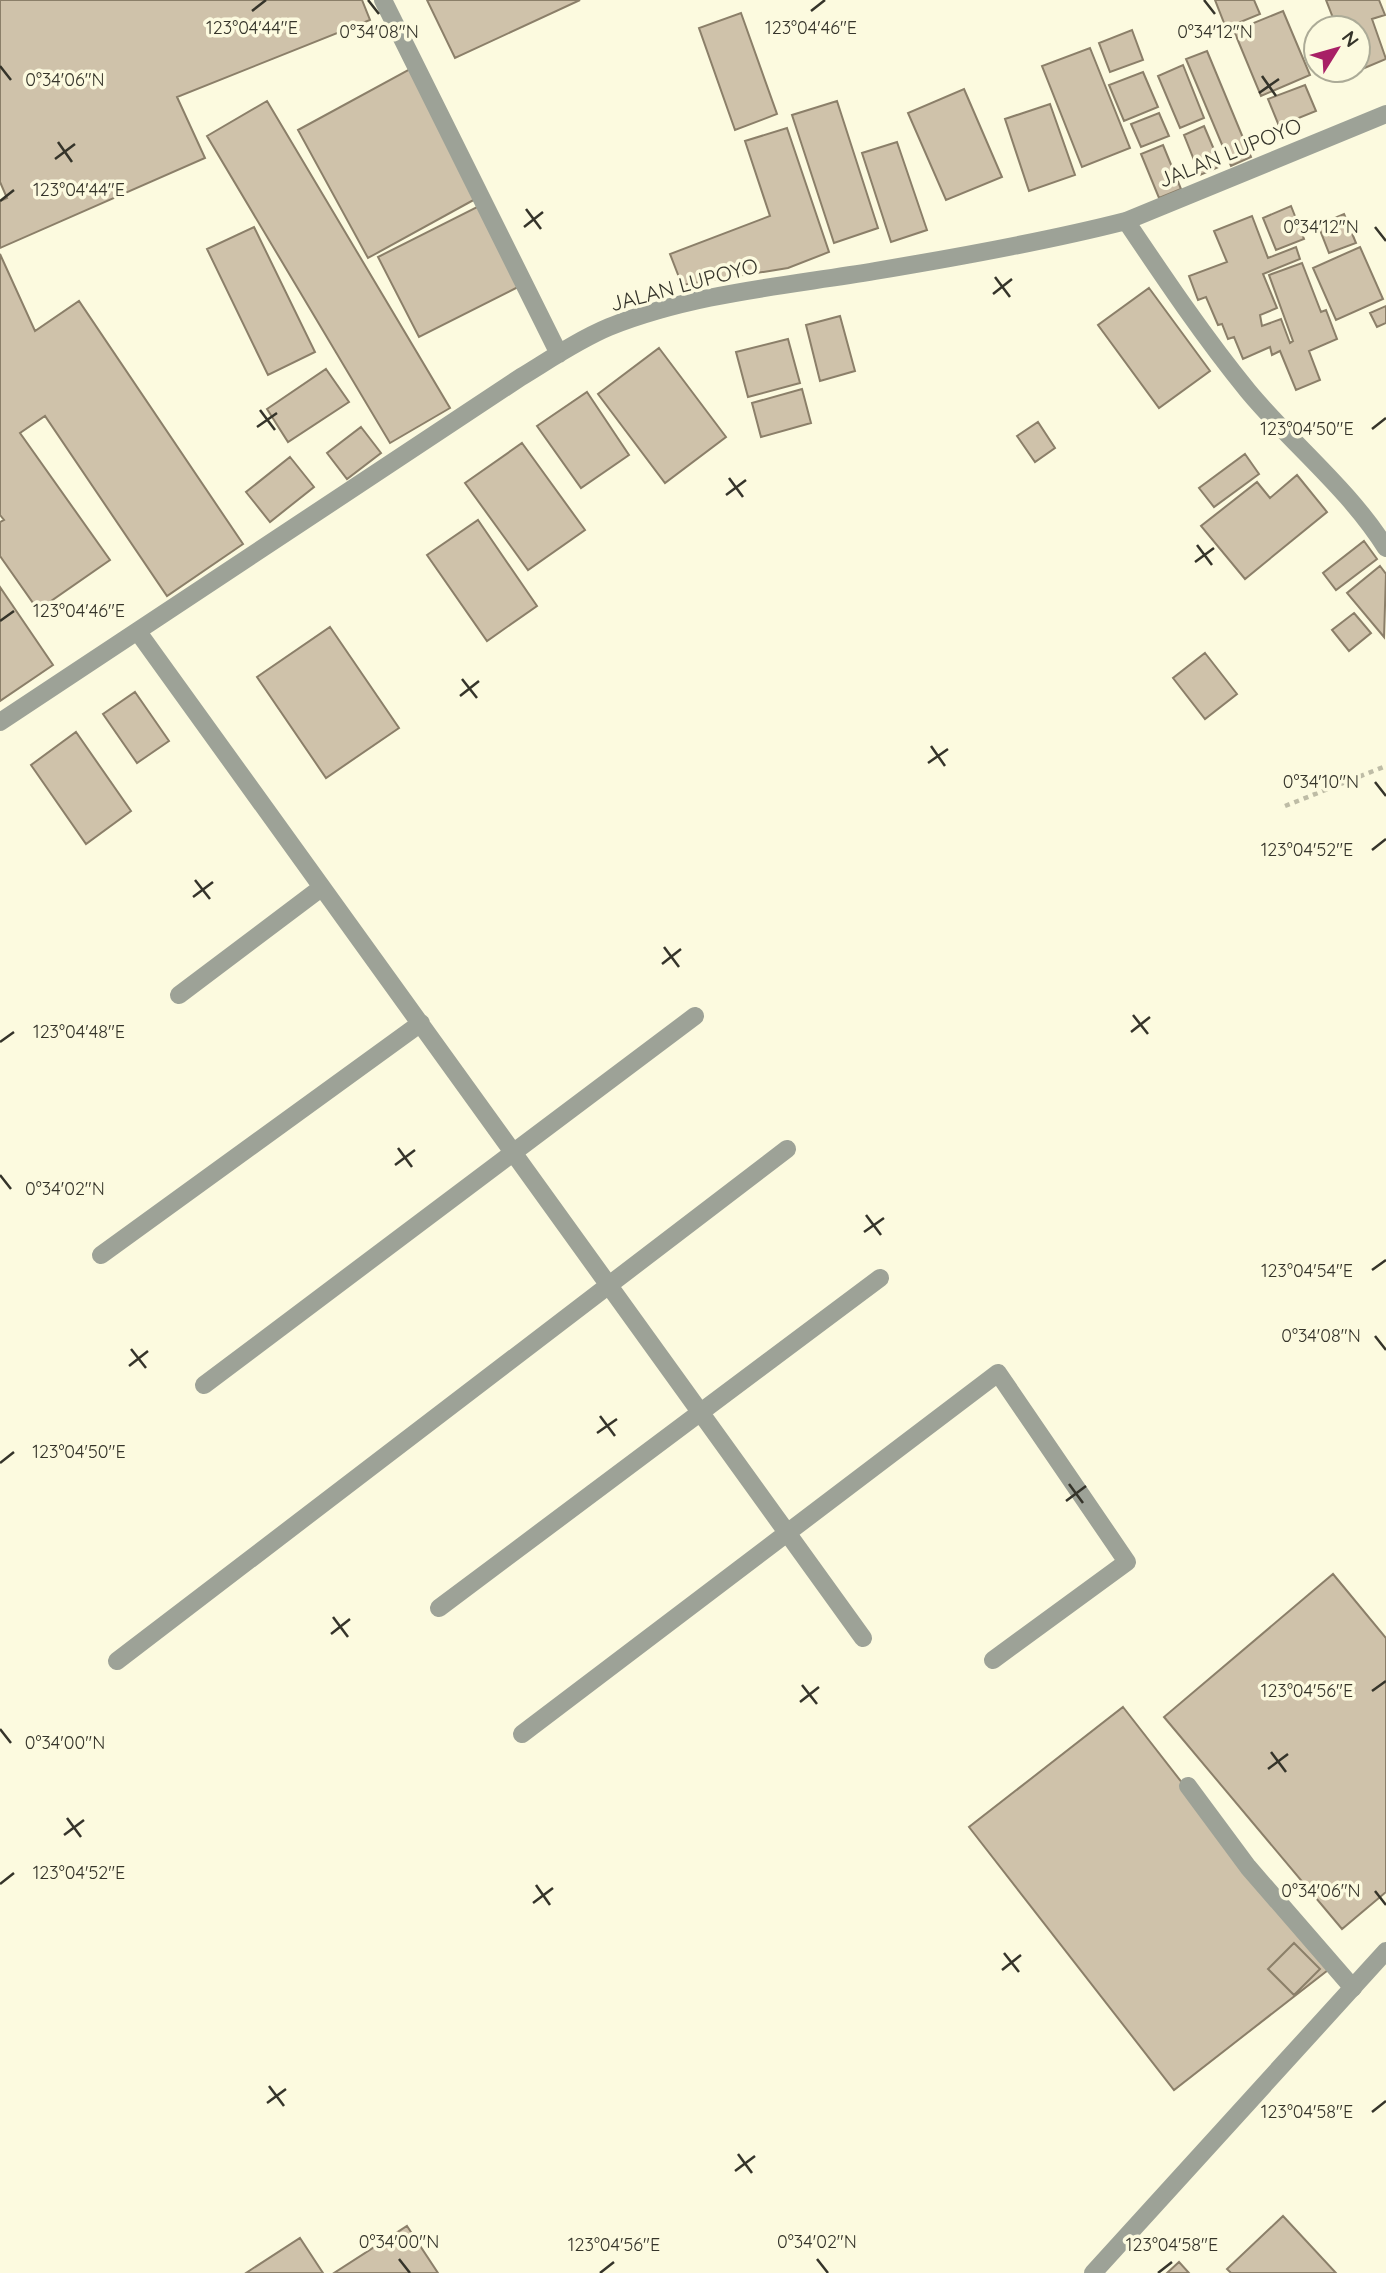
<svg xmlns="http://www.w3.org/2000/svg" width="1386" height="2273" font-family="Quicksand,sans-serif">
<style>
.building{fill:#cfc2aa;stroke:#8b7f69;stroke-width:2}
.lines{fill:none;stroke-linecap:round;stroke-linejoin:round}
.path{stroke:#bebca6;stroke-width:4.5;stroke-dasharray:5 5;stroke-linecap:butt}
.service{stroke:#9da297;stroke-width:18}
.minor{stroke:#9da297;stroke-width:18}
.ticks{fill:none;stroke:#35342a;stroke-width:2.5}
.labels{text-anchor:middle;stroke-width:7;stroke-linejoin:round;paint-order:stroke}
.street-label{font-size:21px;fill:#35342a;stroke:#fcfadf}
.ticks-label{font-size:18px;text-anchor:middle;fill:#35342a;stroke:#fcfadf;stroke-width:7;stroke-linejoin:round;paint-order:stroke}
</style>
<rect width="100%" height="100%" fill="#fcfadf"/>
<!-- building -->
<path class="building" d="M0,0H362L370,20L177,97L205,158L0,248V201L7,198L0,182Z
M427,0H580L455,58Z
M1215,0H1254L1260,14L1226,28Z
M1326,0H1379L1385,15L1372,19L1386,59L1355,72L1358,70V28H1337Z
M1283,11L1310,75L1261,96L1234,31Z
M741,13L777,114L735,130L699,28Z
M1132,30L1143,60L1110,72L1099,43Z
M1090,48L1130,148L1082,167L1042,66Z
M1207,51L1251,157L1231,166L1186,59Z
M1183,65L1204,118L1180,128L1158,76Z
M410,69L479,197L368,258L298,130Z
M1143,72L1158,107L1124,121L1109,85Z
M1305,85L1316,111L1279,126L1268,99Z
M964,89L1002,177L946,200L908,113Z
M267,101L450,408L390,443L207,136Z
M837,101L878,228L834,243L792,115Z
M1050,104L1075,175L1029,191L1005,119Z
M1159,113L1169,136L1141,147L1131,124Z
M1204,126L1221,166L1200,175L1184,135Z
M787,128L829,252L788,268L682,285L670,254L770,216L745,141Z
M897,142L927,230L891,242L862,153Z
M1163,145L1181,189L1159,198L1141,154Z
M479,206L520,286L419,337L378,257Z
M1291,206L1304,239L1276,250L1263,218Z
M1344,214L1356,243L1329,253L1318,225Z
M1252,216L1268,258L1296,247L1300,259L1263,274L1277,308L1260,315L1262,326L1281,319L1290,343L1293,341L1269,275L1302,263L1321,312L1326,310L1337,339L1309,351L1320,380L1296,390L1280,351L1272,355L1270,347L1243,359L1234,337L1228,339L1222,324L1218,325L1206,297L1198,300L1189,276L1227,262L1214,231Z
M254,227L315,352L268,375L207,249Z
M1360,247L1383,299L1336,320L1313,268Z
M0,254L35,331L79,301L243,544L167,596L45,416L20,433L110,560L38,610L0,556V522L4,520L0,515Z
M1149,288L1210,371L1159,408L1098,325Z
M1386,306V323L1377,327L1370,313Z
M840,316L855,371L820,381L806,325Z
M788,339L800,383L748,397L736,352Z
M659,348L726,437L665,483L598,394Z
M326,369L349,402L288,442L267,409Z
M802,389L811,423L761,437L752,403Z
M587,392L629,455L581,488L537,426Z
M1038,422L1055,448L1035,462L1017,436Z
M361,427L381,453L347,479L327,453Z
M522,443L585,530L528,570L465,483Z
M1245,454L1259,474L1214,507L1199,488Z
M290,457L314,487L270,522L246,492Z
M1297,475L1327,512L1245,579L1201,526L1257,482L1270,498Z
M478,520L537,606L487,641L427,555Z
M1364,541L1377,559L1336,590L1323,573Z
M1380,566L1386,574L1384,637L1347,593Z
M0,587L53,665L0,701Z
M1354,613L1371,633L1349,651L1332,630Z
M330,627L399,728L326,778L257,677Z
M1205,653L1237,694L1205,719L1173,678Z
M135,692L169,741L137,763L103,714Z
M76,732L131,811L86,844L31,765Z
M1333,1574L1386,1638V1892L1342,1929L1164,1717Z
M1123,1707L1328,1970L1174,2090L969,1827Z
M1294,1943L1320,1969L1294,1995L1268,1969Z
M1283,2216L1336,2273H1231L1227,2269Z
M407,2226L438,2273H334Z
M300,2238L323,2273H246L252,2269Z
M1179,2262L1189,2273H1167Z"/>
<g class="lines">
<!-- path -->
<path class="path" d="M1285,806L1386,766"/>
<!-- service -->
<path class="service" d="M1188,1786L1248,1867L1353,1988"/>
<!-- minor -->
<path class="minor" d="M383,0L559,354
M1126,221C1165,279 1204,337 1248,391C1292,444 1349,489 1386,548
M138,632L863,1638
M0,722L521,377C549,360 578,340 609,327C694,293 786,286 875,271C959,257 1044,242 1126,221L1386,114
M179,995L321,888
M101,1255L421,1023
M204,1385L695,1016
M439,1608L880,1278
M117,1661L787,1149
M522,1734L998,1373L1127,1562L993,1660
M1093,2273L1386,1951"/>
</g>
<!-- ticks -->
<path class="ticks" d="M368,0L379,14M1204,0L1215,14M252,11L266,0M811,11L825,0M0,66L11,80M1262,76L1276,96M1259,93L1279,79M58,142L72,162M55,159L75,144M0,201L14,190M526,209L541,229M524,227L543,212M1375,227L1386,241M995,277L1010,297M993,294L1012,279M260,410L275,430M257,427L277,413M1372,429L1386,418M729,478L743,497M726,495L746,480M1197,545L1212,565M1195,562L1214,548M0,621L14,611M462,679L477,698M460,696L479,681M931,746L945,766M928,763L948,749M1375,782L1386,796M1372,850L1386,839M195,880L210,899M193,897L213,882M664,947L679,967M662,964L681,949M1133,1015L1148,1034M1131,1032L1150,1017M0,1042L14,1032M398,1148L412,1167M395,1165L415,1150M0,1175L11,1189M866,1215L881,1235M864,1232L884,1218M1372,1270L1386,1260M1375,1336L1386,1350M131,1349L146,1368M129,1366L148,1351M600,1416L615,1436M597,1433L617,1419M0,1463L14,1452M1069,1484L1083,1503M1066,1501L1086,1486M333,1617L348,1637M331,1634L350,1619M802,1685L817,1704M1372,1691L1386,1681M800,1702L819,1687M0,1729L11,1743M1271,1752L1286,1772M1268,1769L1288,1754M67,1818L81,1837M64,1835L84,1820M0,1884L14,1873M536,1885L550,1905M1375,1891L1386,1905M533,1903L553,1888M1004,1953L1019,1972M1002,1970L1021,1955M269,2086L284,2106M267,2103L286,2089M1372,2112L1386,2101M738,2154L752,2173M735,2171L755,2156M399,2259L410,2273M817,2259L828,2273M600,2273L614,2262M1158,2273L1172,2262"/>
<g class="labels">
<!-- street labels -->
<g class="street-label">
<text transform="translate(1230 153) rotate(-22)" y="7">JALAN LUPOYO</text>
<text transform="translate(684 285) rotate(-15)" y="7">JALAN LUPOYO</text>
</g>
</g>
<g class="ticks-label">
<text x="252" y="34">123°04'44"E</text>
<text x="811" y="34">123°04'46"E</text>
<text x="379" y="38">0°34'08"N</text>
<text x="1215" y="38">0°34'12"N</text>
<text x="65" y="86">0°34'06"N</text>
<text x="79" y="196">123°04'44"E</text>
<text x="1321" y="233">0°34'12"N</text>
<text x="1307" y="435">123°04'50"E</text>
<text x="79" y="617">123°04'46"E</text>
<text x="1321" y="788">0°34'10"N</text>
<text x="1307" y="856">123°04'52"E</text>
<text x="79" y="1038">123°04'48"E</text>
<text x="65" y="1195">0°34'02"N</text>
<text x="1307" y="1277">123°04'54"E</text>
<text x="1321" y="1342">0°34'08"N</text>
<text x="79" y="1458">123°04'50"E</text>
<text x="1307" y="1697">123°04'56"E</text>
<text x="65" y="1749">0°34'00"N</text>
<text x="79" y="1879">123°04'52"E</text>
<text x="1321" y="1897">0°34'06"N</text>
<text x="1307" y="2118">123°04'58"E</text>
<text x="399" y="2248">0°34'00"N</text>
<text x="817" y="2248">0°34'02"N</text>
<text x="614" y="2251">123°04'56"E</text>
<text x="1172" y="2251">123°04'58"E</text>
</g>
<!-- north arrow -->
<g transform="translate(1337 49) rotate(53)"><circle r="33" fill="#fcfadf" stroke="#acab97" stroke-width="2"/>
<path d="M0-5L12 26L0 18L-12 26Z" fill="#a82066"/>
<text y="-10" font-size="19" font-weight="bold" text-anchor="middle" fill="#35342a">N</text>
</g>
</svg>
